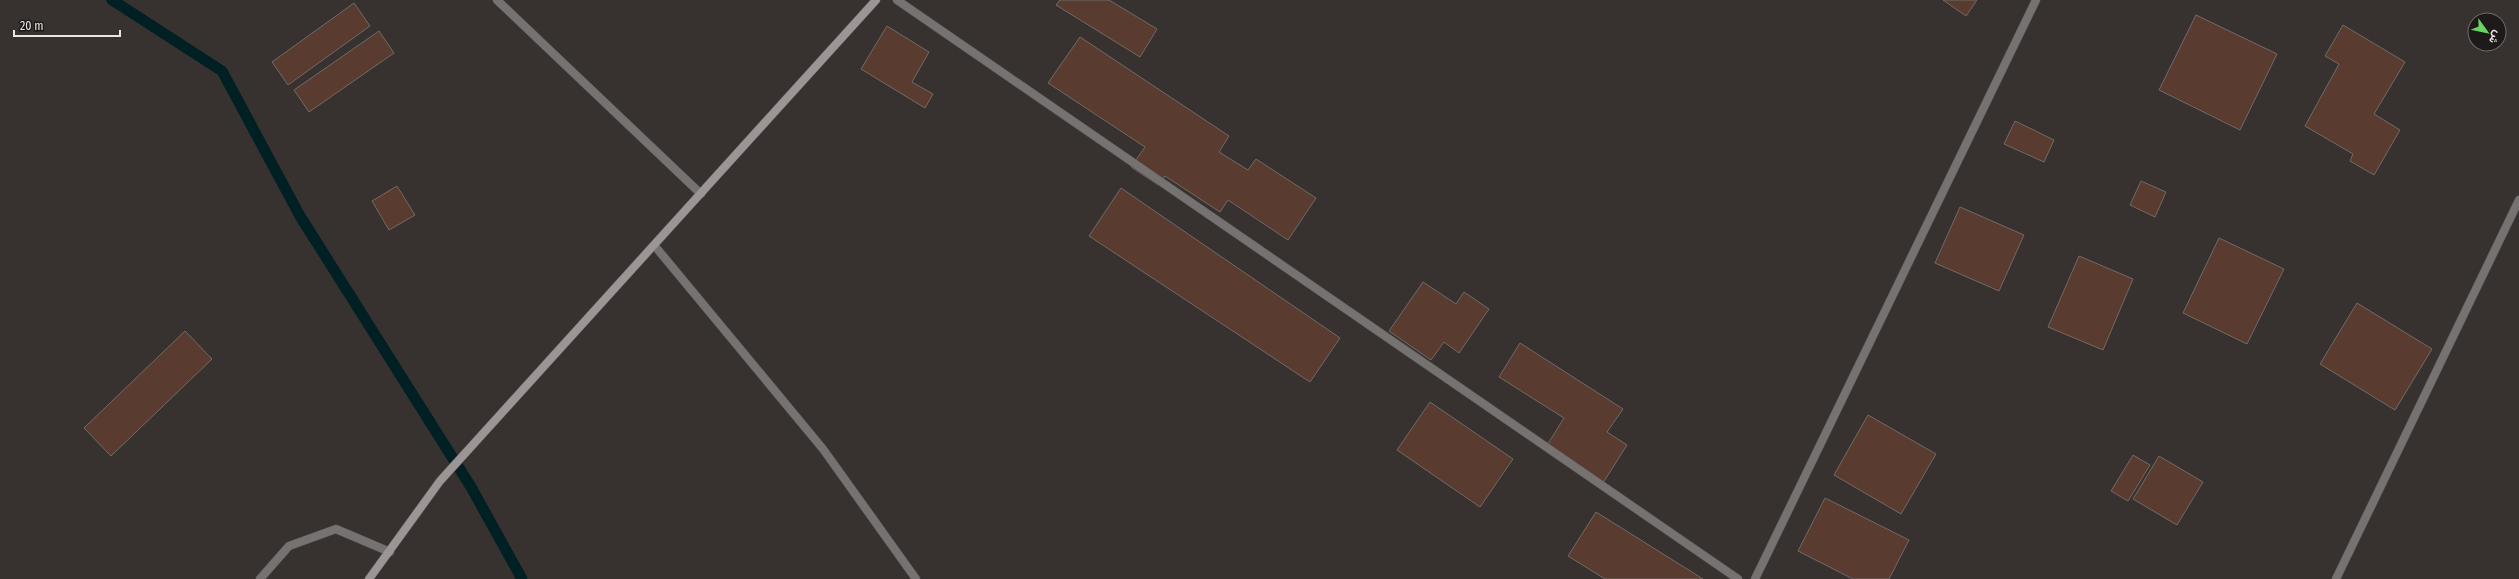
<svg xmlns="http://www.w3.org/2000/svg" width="2519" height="579" font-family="'Fira Sans Condensed',Vazirmatn,sans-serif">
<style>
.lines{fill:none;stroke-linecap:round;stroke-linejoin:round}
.stream{stroke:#002023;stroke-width:11}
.building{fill:#593c2f;stroke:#716a67}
.street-casing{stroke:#534f4c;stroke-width:9}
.secondary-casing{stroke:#534f4c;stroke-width:9}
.street{stroke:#767272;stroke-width:8}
.secondary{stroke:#9b9695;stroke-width:8}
</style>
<rect width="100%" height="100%" fill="#37322f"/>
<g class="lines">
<!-- stream -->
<path class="stream" d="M112,0L222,71L300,216L471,487L522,579"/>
</g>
<!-- building -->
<path class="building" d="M1060,0H1109L1157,29L1140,57L1056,5Z
M1943,0H1977L1966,16Z
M354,3L370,26L288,85L272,62Z
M2196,15L2277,54L2240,130L2159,90Z
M2343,25L2405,62L2374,114L2400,130L2374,175L2350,161L2353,154L2305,126L2339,64L2325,56Z
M887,26L929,52L912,82L933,94L925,108L861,69Z
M379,31L394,53L309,112L294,90Z
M1080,37L1229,136L1219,152L1248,170L1256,159L1316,198L1288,240L1228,200L1220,212L1165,176L1158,185L1131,167L1145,147L1048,83Z
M2015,121L2054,140L2044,162L2004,144Z
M2141,181L2166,192L2155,217L2130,205Z
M397,186L415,215L389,230L372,201Z
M1121,188L1340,338L1310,382L1089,236Z
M1960,207L2024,235L1999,291L1935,263Z
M2219,238L2284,269L2247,344L2183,313Z
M2079,256L2133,279L2103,350L2048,327Z
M1423,282L1456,304L1464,292L1489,309L1459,353L1444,342L1431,360L1389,331Z
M2357,303L2432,349L2395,410L2320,364Z
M185,331L212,359L111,456L84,428Z
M1520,343L1623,409L1607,432L1627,445L1601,486L1544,450L1564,418L1499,377Z
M1430,402L1513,459L1480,507L1397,450Z
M1868,415L1936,454L1901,514L1834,475Z
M2133,455L2150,465L2128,501L2111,491Z
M2159,456L2203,482L2177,525L2133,499Z
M1825,498L1909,540L1889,579H1853L1798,551Z
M1596,512L1703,579H1605L1568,556Z"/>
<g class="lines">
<defs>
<path id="street" d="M497,0L701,194
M897,0L1738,579
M654,245L823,449L916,579
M260,579L289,546L336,529L390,552
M1755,579L2036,0
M2336,579L2519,200"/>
<path id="secondary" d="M369,579L440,481L876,0"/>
</defs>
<!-- street casing -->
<use href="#street" class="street-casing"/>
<!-- secondary casing -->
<use href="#secondary" class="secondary-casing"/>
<!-- street -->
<use href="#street" class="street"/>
<!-- secondary -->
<use href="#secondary" class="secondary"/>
</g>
<!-- north arrow -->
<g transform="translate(2487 32) rotate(123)"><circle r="19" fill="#1d1a19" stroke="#6f6b6a"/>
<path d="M0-3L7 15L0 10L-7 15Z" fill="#69d464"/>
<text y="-6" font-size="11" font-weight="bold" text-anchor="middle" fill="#e9e5e4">ش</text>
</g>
<!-- scale -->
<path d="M14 30v6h106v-6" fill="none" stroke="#e9e5e4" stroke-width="2"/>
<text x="20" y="30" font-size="12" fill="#e9e5e4" stroke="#1d1a19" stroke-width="3" paint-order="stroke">20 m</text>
</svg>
